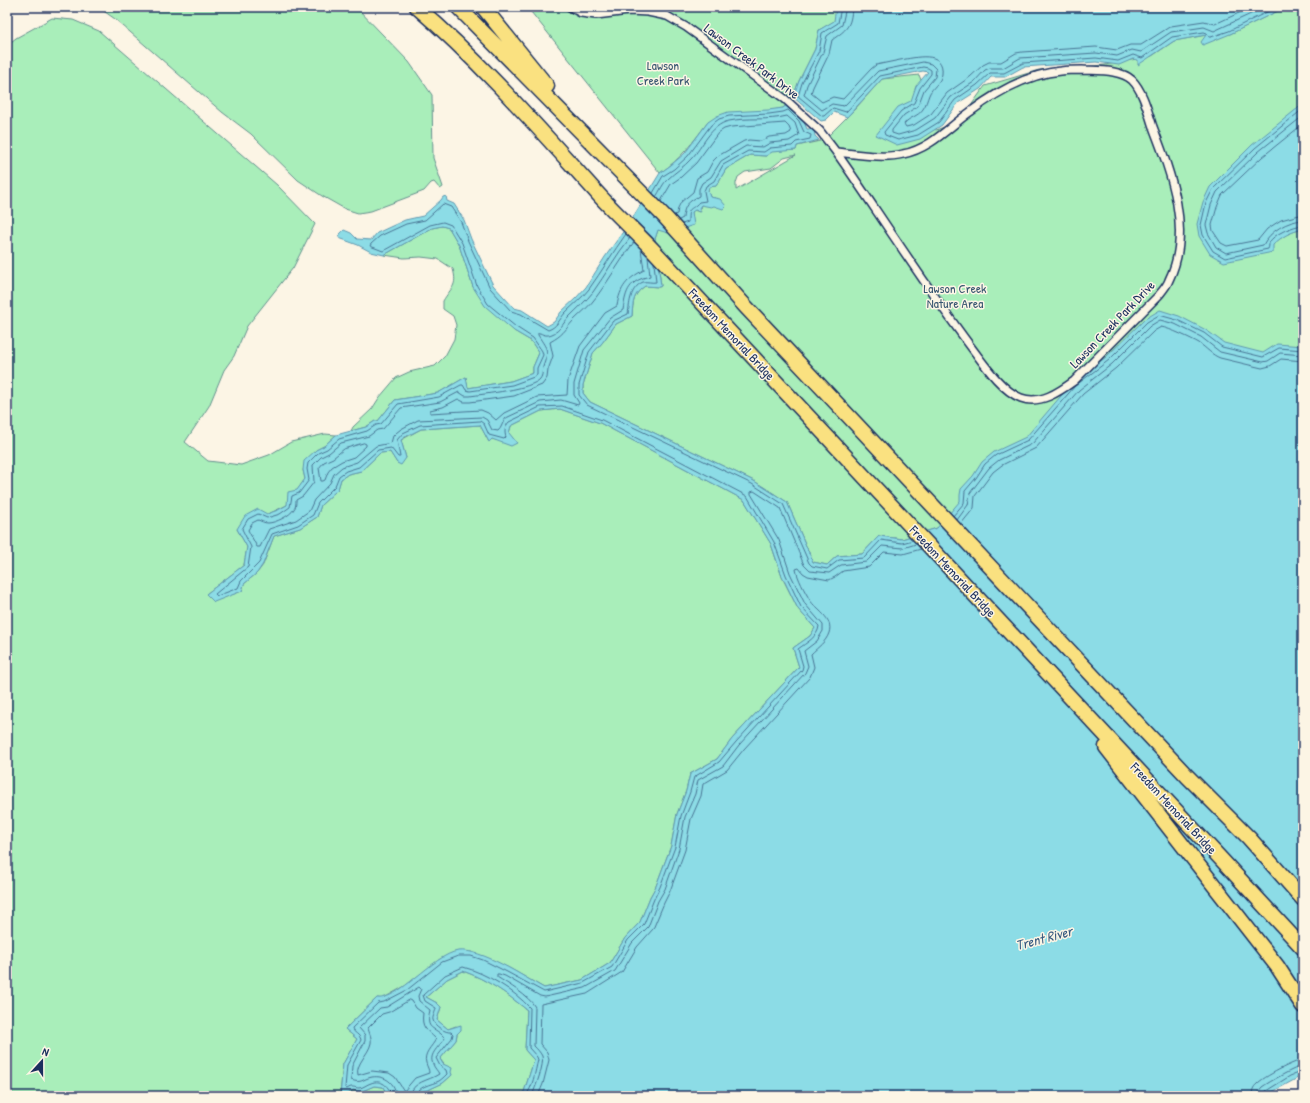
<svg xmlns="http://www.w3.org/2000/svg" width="1310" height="1103" font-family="'Patrick Hand',sans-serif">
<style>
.green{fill:#a9eeba;stroke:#628e8c;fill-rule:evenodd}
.water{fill:#8cdce6;stroke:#5f97b0}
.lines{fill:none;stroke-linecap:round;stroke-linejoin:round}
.shore{stroke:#487494;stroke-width:1}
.minor-casing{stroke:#1b2f5e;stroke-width:10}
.motorway-casing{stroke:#1b2f5e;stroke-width:17}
.minor{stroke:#fcf5e5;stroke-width:7}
.motorway{stroke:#fae180;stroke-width:14}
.labels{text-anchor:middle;stroke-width:3;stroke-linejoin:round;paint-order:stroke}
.street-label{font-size:13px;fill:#1b2f5e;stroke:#fcf5e5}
.park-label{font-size:13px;fill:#375570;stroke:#fcf5e5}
.water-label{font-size:14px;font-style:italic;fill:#375a80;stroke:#fcf5e5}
</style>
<rect width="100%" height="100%" fill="#fcf5e5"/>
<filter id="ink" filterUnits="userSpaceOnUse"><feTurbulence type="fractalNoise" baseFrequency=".025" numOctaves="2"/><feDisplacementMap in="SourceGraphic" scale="8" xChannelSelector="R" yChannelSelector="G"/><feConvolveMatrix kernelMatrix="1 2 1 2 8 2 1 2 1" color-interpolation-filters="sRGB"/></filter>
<g filter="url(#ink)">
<!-- green -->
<path class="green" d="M98,7H356L409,62L432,95L433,158L443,187L440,189L434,182L431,183L424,191L371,211L358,213L345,209L322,196L298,180L251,134L222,112L115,19Z
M527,7H836L837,8L835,21L819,30L815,49L799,81L793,97L783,108L708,122C692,143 682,158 660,173Z
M1284,7H1303V125L1275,242L1289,233L1303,229V368L1250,366L1220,341L1192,331L937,528L902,539L879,536L862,554L837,556L827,565L813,562L787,502L754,481L590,402L583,393V385L593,353L602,343L616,324L632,316C633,302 633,294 645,286L659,287L661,286L655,239L658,230L692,219V212L694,210L699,212L701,205L715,198L710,197L708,191L709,187L716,186L726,169L750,155L766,156L772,151L796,150L797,146L820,141L827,137L855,109L882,79L919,75L925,90L921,122L936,130L960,121L985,86L1039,70L1105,65L1152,56L1174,41L1206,35L1230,34L1282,9ZM796,155L736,190V183L738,177L745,172L771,168L784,158Z
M52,18L73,20L99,31L277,185L315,224L293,268L247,326L234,356L224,370L209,406L185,442L208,461L241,465L269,455L291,442L325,434L336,435L324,446L316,450L303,470L305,479L287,505L237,529L247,547L244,565L206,594L214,601L242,591L244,584L257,573L263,565L274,536L300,528L317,517L321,505L338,489L341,479L348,474L361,471L380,453L390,452L397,463L406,458L401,440L421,429L480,425L489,442L492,439L496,440L509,433L511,426L541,411L560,409L600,423L744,500L771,544L782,577L798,609L815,628L810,636L793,648L799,667L732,739L717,759L690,774L686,791L677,814L671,846L656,886L650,897L640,922L625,938L610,963L582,980L544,988L509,968L484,957L471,952L440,959L405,986L382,999L377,998L345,1029L357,1039L343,1064L340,1096H7V45L16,38Z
M442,226L449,228L459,245L473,287L514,331L531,341L539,353L533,367V373L511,381L468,388L466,377L438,393L395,400L378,421H375L366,427L351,431L353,427L372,409L379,398L396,378L409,372L435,366L445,356L454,339L456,325L453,316L443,309V301C451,287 458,287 453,269L438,259L421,257L404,258L384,255L432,228Z
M463,971C488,980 506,993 527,1010L525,1050L534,1060L524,1092L517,1096H410L419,1095L424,1091L428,1090L443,1083L452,1075L440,1059L456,1040L457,1034L461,1029L456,1026L448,1029L437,1020L441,1007L437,1003L426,997L447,979Z
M374,1086L383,1087L388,1096H345L353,1090L360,1092Z"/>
<!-- water -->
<path class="water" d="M836,7H1284L1282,9L1230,34L1203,45L1201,42L1206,35L1174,41L1138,65V60L1133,59L1119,65L1096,62L1023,67L1005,77H991L980,89L958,103L942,125L920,139L897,145L876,135L898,107L911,101L916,86L928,72L923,71L882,79L847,117L834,112L826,120L821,121L793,97L799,81L815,49L819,30L834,21Z
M788,104L804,120V122L807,129H814L815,136L819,140L797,146L796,150L772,152L766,156L750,155L726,169L716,186L709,187L708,191L710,197L720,199L726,206L723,209L714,206L711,207L701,205L699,208L701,212L695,210L692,212L694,225L668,233L658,230L655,239L661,286L659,287L645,286C633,294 633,302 632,316L616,324L602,343L593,353L583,385V393L590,402L754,481L787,502L813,562L827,565L837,556L862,554L879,536L902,539L937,528L960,501V495L961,489L973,476L982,462L994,452L1026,437L1072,383L1106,357L1145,319L1160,310L1179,316L1206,330L1224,343L1263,353L1277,344L1303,346V1075L1265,1096H517L524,1092L534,1060L525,1050L527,1010C506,993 488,980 463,971L447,979L426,997L437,1003L441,1007L437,1020L448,1029L461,1025V1030L457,1034L456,1040L440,1059L443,1064L452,1068L451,1072L452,1075L443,1083L428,1090L424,1091L419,1095L388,1096L383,1087L374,1086L360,1092L353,1090L345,1096H340L343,1064L357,1039L345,1029L377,998C398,1001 433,955 458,951C481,948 524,977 544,988L582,980L610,963L625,938L640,922L650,897L656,886L671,846L677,814L686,791L690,774L717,759L732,739L799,667L793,648L810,636L815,628L798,609L782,576L771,544L744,500L600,423L560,409L541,411L511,426L509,433L517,443L511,446L492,439L489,442L480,425L421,429L405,437L401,440L406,458L401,465L397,463L390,452L380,453L361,471L348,474L341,479L338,489L321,505L317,517L300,528L274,536L263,564L257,573L244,584L242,591L214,602L206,594L244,565L247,547L237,529L245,516L258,509L267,514L278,510L287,505L288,492L297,490L305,479L303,470L304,461L316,450L324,446L336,435L366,427L375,421H378L395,400L438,393L466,377L468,388L511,381L533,373V367L539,353L531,341L514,331L485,306L473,287L459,245L449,228L442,226L432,228L384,255L371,252L358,245L339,238L340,234L344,230L351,233L357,239L371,240L377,233L405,220L423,216L441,200L443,197L446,196L447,201L454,204L464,220L471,239L493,285L514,308L522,310L547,326L554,322L561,312L576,298L586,287L605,257L630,222L660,173L671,165L685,153L708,122L717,116L728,112L768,110L783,108Z
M1303,104V229C1291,232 1282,236 1273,245V252L1224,262L1210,254L1199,236L1197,224L1203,202L1210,187L1252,145Z"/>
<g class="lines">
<!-- shore -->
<path class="shore" d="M841,7L838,23L822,33L819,51L802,83L798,96L822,116H824L833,108L846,112L880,76L923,67L928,68L931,70V74L920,88L914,103L901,111L884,132L885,135L898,140L918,135L939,122L955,100L977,85L990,73H1004L1023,63L1096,58L1118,61L1133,55L1142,58L1172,37L1204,32L1207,33L1209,37H1211L1229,31L1277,7
M846,7L842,25L827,36L823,52L807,85L804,95L822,110L832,104L844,106L878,71L923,62L931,64L936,69L935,77L924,90L918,106L904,115L892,130V133L898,135L916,130L935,118L951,97L974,82L985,70L990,68H1003L1020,58L1096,53L1117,56L1132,50L1141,52L1171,32L1204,27L1214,31L1266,7
M852,7C851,27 847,29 832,40L829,54L813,87L811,93L822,102L833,97L843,99L871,69L876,65C884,63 892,62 900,60C914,58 945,49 942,74C941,83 932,87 929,95C927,100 926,105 923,109C918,117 909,117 904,124L906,127L914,125L931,114L947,93L970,77L983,65L989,62H1001L1016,53L1022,52L1096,47L1117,50L1130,45H1141L1171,26L1204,21L1215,24L1252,7
M1303,109L1255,148L1213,189L1206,203L1201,225L1203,235L1213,251L1225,258L1268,249C1269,247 1269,245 1269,243C1273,234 1293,226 1303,225
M1303,116L1258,152L1217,192L1211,205L1206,225L1208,233L1216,247L1226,253L1263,245C1270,231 1287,221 1303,220
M1303,124L1262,157L1222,195L1217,207L1212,225L1213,231L1221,243L1227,246L1258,240L1267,229L1281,220L1303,214
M653,193L663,176L674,169L688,156L711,125L719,119L729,116L769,114L783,112L788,110L799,121L804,132L811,135L810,139L796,142L792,146L770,148L764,152L748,151L723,165L714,181L706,186L704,191L706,201L699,202C690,212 688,205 688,222L682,224
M656,197C660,191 663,183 668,179C675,172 684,167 691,159C703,147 710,125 729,121C748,117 768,121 787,116L795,123L799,135L789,141L770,143L763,147L746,146L721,161L711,177L702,183L699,189V196C688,202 684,205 683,218L679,220
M661,201L671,184L681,177L696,163L718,133L724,129L731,127L785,123L789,127L791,132L786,135L769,137L761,141L749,140L744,141L718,156L713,161L707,172L697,178L693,192L681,202L678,208L677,214L674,215
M630,238C616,255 606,274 593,292C586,301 577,309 569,317C563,323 560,331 552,334C547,336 544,335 540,333H538V335C548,351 549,349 543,367C542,371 543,375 540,379C532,389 484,394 470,396H465L459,392L440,402L401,408L383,429L377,430L369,436L341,443L329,453L321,457L313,465L314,482L303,496L296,500C296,503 296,507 294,509C290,516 275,523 268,523C264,523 261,521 258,520L252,523L248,530L257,547H260L269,529L296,520L309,511L314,500L330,483L334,474L342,467L357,462L376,446L391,443L393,436L396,433L401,429L418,420L482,417L487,420L492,430L498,431C502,428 502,422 506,418L540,402L561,400L578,405L579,403L574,395V384L584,350L610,318L623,310C626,290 629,281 650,276L648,257
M634,242C621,259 610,279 597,296C590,306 581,313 573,321C564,331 563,335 550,342L553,356L548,370L547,378L542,385L514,396L470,402H464L458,399L443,407L430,410V413L481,410L488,413L496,420L504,413L537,397L567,395L568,380L580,346L605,313L617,306C620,287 627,279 644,270L641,249
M654,263L656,282C652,283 647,281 643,282C630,288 630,302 628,314L613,321L589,352L579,385V395L587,405L752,484L783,504L809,563L812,566L827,569L839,560L864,558L881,540L902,543L913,540
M364,443L366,444V446L354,457L342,461L332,467L328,472L325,480L323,481H321L319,468L324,462L333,458L344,449Z
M953,516L964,503L965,491L976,478L985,464L996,455L1028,440L1075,386L1109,360L1147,322L1159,315L1177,320L1204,333L1222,347L1263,357L1279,348L1303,350
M957,520L968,505L970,493L989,468L999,460L1032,444L1079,390L1112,364L1150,326L1160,320L1175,324L1201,337L1220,352L1263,362L1268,361L1280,353L1303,355
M961,524L974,508L975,496L993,472L1002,465L1036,448L1083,394L1116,368L1154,331L1161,327C1169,328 1192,339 1199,343C1206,348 1212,355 1220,358L1262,368L1270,366L1281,359L1303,361
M410,1000L412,1001L416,1008L423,1013C421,1028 426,1029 436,1039C432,1047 423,1053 426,1063C427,1067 429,1069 429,1073L415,1078L404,1091L395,1077L389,1073L372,1071L358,1075C355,1064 369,1054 371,1043C372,1037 369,1033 368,1028L382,1014L389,1012Z
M391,1096C390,1086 381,1079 371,1083C367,1084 363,1088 359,1088C354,1088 353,1085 347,1089L345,1088L347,1065L361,1040C360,1034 353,1033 352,1028L378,1003L384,1002L407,990L442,962L458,956H471L483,960L507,972L544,992L583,983L612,967L628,940L644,924L654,899L660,887L675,847L681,816L690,792L694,777L719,762L736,742L802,670L803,666L798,649C806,643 818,637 819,626L801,607L786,575L774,542L747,496L602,420L562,406L540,407L509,422C505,426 504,432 506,437L504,439L489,435L484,424L480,421L420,425L403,433L397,440L400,457H398L391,448L378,450L359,467L346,471L339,476L335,486L318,503L313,515L298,525L272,534L259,563L241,581L238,588L217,596L215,594L248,567L251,547L242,529L248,519L258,514L267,518L280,514L290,507L292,496L299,493L309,480L307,469L308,463L318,453L327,449L339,439L367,431L376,425L381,424L398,404L439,397L461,385H463L466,390L470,391L512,385L534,377L537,375V368L543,355L542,351L533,338L516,327L488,304L477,286L462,243L451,225L443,222L430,225L383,251L370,246L371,244L380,236L406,224L425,220L443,204L451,207L461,222L468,241L490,288L511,311L521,314L548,330C557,327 559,320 565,313C573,305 582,298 589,289C602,271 613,252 626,234
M396,1096C396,1083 385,1075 372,1077C362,1079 362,1084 351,1080L352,1066L365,1041V1035L359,1028L380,1008L387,1007L419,987L421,989L418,996L419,1001L430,1010C425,1032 434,1025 445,1038C440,1046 428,1054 433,1064C434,1068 438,1071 439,1074C429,1081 412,1081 410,1096
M416,1096C417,1086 431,1085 439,1081C442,1079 444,1077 447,1074L446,1070L440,1066L436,1058L452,1038L453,1034L451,1032C446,1033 434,1026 433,1020C432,1017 436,1011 436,1008L425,1001L423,995L445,975L463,967C486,973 515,991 530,1008L529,1048L537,1057L538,1060C535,1071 533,1089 525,1096
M532,1096C535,1088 545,1064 542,1056C540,1052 537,1049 534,1046L535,1007C529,996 508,984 497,977V974H499L505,976L540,996L545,997L585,988L615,971L632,943L648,927L658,901L665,889L679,849L685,817L695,794L698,780L723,766L739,745L805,673L808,666L804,651L817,641L823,631V625L805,604L790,573L779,540L751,494V492L754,491L780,508L804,565L810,571L829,573L841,565L866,562L882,546L903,548L916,544
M538,1096L543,1084L549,1060L547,1052L540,1044L541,1004L587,994L622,972L637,947L653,929L664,903L670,891L685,850L691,819L701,796L703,784L727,770L744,749L810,677L814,667L811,654C818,647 826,642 829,633C834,618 816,610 810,600C805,592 797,577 796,569L799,568L803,573L808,576L829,580L835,577L843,571L869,567L884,552L903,554L921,549
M1252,1096C1252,1091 1253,1087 1257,1084C1263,1077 1294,1061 1303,1060
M1258,1096C1259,1092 1259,1090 1262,1087C1269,1082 1295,1067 1303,1066
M1263,1096L1266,1091L1290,1076L1303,1071"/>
<defs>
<path id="minor" d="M570,7L581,13L596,15L629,11L648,12L667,16L686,27L785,99L820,131L836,152
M1082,70C1097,71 1120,69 1132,80C1143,91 1148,112 1153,127C1171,174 1193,231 1169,280C1167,286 1162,291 1159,295L1074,381C1059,392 1040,405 1021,398C1002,391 983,363 971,347C944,311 919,274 894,237C875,209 856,180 836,152C857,154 883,159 903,154C930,149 949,127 970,112C995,93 1028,74 1061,71C1068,70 1075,70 1082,70Z"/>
<path id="motorway" d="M417,7C483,64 540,130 598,194C616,214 636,232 654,251L1221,859L1303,948
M458,7L664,216L746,307L1187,776L1249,838L1303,899
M483,7L547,86
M1106,747L1277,966L1303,1006"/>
</defs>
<!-- minor casing -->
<use href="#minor" class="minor-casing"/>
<!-- motorway casing -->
<use href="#motorway" class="motorway-casing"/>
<!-- minor -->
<use href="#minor" class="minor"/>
<!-- motorway -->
<use href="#motorway" class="motorway"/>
</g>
</g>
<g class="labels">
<!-- street labels -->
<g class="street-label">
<text transform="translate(752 61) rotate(37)" y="5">Lawson Creek Park Drive</text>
<text transform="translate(1112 324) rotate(-46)" y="5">Lawson Creek Park Drive</text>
<text transform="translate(732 334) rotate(47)" y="5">Freedom Memorial Bridge</text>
<text transform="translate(953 571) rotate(47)" y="5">Freedom Memorial Bridge</text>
<text transform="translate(1174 808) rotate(47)" y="5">Freedom Memorial Bridge</text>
</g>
<!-- park labels -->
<g class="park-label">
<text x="663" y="70">Lawson<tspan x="663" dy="15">Creek Park</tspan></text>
<text x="955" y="293">Lawson Creek<tspan x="955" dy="15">Nature Area</tspan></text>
</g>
<!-- water labels -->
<g class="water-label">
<text transform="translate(1044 938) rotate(-15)" y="5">Trent River</text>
</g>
</g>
<!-- margin -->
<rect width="1310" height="1103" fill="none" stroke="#fcf5e5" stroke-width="24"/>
<rect x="12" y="12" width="1286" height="1079" fill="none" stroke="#1b2f5e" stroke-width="1.5" filter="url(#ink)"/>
<!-- north arrow -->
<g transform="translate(42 1061) rotate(21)" stroke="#fcf5e5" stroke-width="3" paint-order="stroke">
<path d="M0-3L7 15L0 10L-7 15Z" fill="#1b2f5e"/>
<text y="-6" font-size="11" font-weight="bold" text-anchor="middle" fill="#1b2f5e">N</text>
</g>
</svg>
